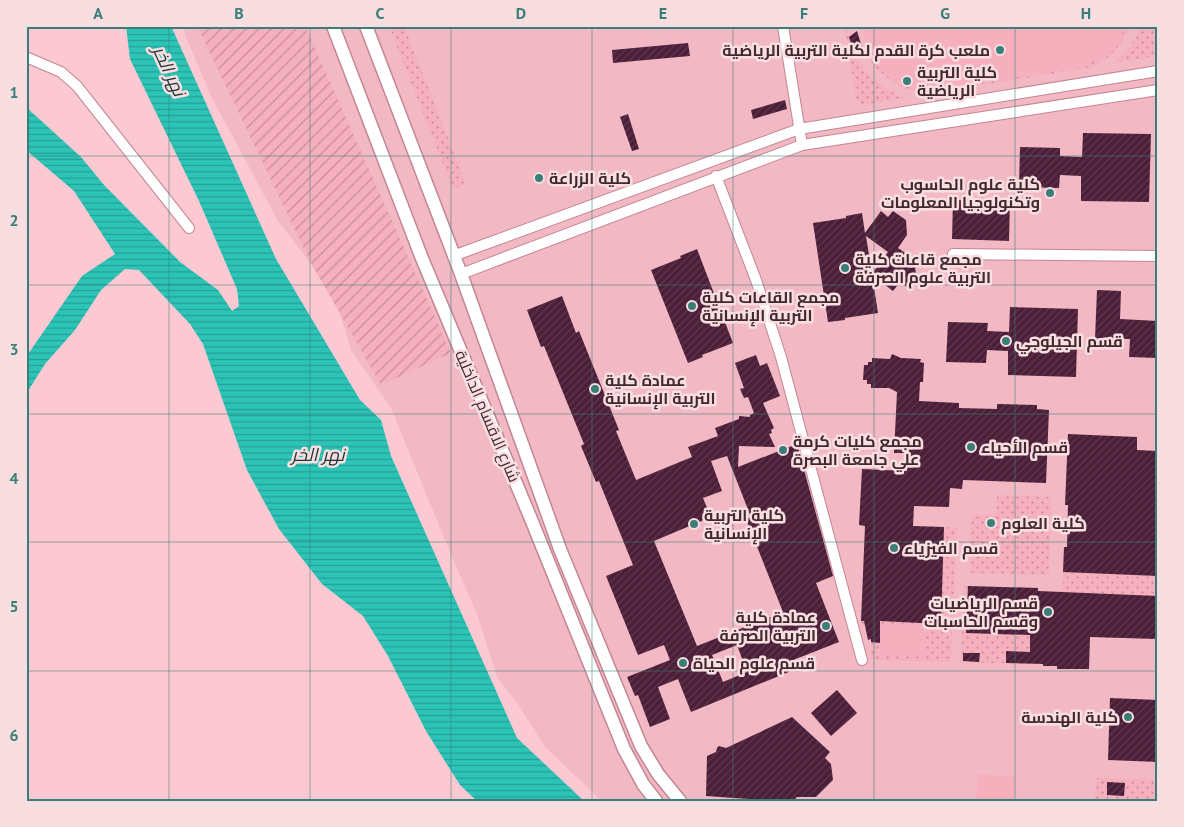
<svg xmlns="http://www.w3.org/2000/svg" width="1184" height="827" font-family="'PT Sans',Cairo,sans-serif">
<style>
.built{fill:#f2b8c4}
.grass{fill:url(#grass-dots)}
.garden{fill:url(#garden-furrows)}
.pitch{fill:#f5afbd}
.water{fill:url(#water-rules)}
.building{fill:url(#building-hatch);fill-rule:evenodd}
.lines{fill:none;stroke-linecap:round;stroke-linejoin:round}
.minor-casing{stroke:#c38692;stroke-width:12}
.tertiary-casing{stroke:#c38692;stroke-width:15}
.minor{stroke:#fff;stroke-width:10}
.tertiary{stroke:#fff;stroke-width:12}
.grid{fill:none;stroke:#397f78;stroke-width:1;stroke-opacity:0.55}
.poi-dot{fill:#397f78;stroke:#f8dde1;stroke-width:2}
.labels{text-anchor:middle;stroke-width:5;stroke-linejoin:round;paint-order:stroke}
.poi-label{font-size:16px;font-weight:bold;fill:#42292e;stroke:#f8dde1;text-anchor:start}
.street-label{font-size:16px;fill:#42292e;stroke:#f8dde1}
.water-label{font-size:18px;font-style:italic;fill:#1b3835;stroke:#f8dde1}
.neatline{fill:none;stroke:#397f78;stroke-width:2}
.grid-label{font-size:16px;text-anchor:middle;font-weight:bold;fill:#397f78}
</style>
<defs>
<pattern id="grass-dots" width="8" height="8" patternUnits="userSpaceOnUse" patternTransform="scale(1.25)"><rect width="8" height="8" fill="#f5afbd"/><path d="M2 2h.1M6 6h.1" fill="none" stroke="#c88e9a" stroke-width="1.8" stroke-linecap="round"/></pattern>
<pattern id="garden-furrows" width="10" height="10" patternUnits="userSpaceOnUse" patternTransform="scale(1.25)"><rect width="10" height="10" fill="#f5afbd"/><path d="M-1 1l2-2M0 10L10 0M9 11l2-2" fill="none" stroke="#c88e9a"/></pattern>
<pattern id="water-rules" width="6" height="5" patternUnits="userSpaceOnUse" patternTransform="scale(1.25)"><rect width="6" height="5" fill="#2cc4b7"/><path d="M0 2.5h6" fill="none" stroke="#279f95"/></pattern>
<pattern id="building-hatch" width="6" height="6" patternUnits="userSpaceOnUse" patternTransform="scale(1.25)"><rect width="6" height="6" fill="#4c1f39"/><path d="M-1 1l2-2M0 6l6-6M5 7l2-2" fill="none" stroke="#5e374d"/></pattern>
</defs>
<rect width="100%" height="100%" fill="#fcc8d1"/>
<!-- built -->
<path class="built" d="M184,26H1158V801H602L545,747L518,704L497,677L477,614L455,564L391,408L351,350L334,294L278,221L212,98L185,35Z"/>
<!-- grass -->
<path class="grass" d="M389,26H404L466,184L453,189Z
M845,26H847C853,63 871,83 905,98L861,105L860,100L856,101Z
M1126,26H1131C1124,44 1110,57 1094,67L925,94C902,89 882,78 868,58H874C888,81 915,91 942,89L1081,67C1102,60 1116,45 1126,26Z
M1141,26H1156L1158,56L1114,63L1131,46Z
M997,495L1051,497L1049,575L970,573L972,514L996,515Z
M944,527L957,528L953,616H941Z
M1063,572L1158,576V596L1118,595L1117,638H1102L1103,593L1062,592Z
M964,586H968L966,633L1090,637L1030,647L1029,664L961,662Z
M861,621L952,623L951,662L871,660V642H880V626L862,625Z
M1096,778L1158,780V801H1095Z"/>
<!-- garden -->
<path class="garden" d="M197,26H305L451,353L381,385L311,263Z"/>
<!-- pitch -->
<path class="pitch" d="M862,26H1126C1117,45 1102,60 1081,67L928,90L898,81L883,69L869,51Z
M881,626L926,627L925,656L880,655Z
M978,774L1016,777L1014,801H976Z"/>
<!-- water -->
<path class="water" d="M126,26H171L276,259L360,400L381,420L391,456L517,738L584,801H477L460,785L426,731L388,656L363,616L322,584L279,529L247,470L203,344L190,324L139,270L125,269L101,290L75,330L45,364L26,394V357L82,276L115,254L74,191L26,150V107L81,157L104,185L180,262L218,290L232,311L239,306L237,289L199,201L130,59Z"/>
<!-- building -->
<path class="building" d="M857,31L861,44L867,58H857L853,50L849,37Z
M688,43L690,56L613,63L612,50Z
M785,100L787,109L753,119L751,110Z
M628,114L639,149L632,151L620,117Z
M1083,133L1151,134L1149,202L1081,201V176L1060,175L1059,188L1019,187L1020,147L1060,148V156L1082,157Z
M953,200L1010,201L1009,241L952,239Z
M881,211L888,217L893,211L906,220L907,235L898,248L914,259L916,274L907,287L900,282L893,291L872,275L878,313L845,318V320L828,322L813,223L846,218V216L862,213L865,233ZM866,236L888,252L872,274Z
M697,249L733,343L702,355L703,357L688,363L651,270L681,258L680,256Z
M1097,290L1121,291L1120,319L1158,321V358L1129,357L1130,339H1095Z
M562,296L576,333L579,331L619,430L616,431L636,480L692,457L688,447L718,436L715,428L739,419V416L750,417V415L754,413L748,397L744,398L740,389L744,388L735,363L756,355L760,366L767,363L780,396L763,403L774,428L771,430L772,433L769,434L775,447L739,446L738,467L797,444L833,576L816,583L839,642L788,662L791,671L691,712L678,679L658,687L670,719L650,727L638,695L635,696L627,677L670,660L664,645L638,655L606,576L633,565L599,481L596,482L581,446L584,444L544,346L541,347L527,310ZM727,456L751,517L746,519L783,612L697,646L654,541L711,517L703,498L722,491L711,461ZM737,645L747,672L723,682L712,655Z
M1010,307L1078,309L1076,377L1008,375V351L987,350L986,363L946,362L948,322L988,323L987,331L1009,332Z
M892,354L901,358L921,359L920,362L924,363L923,382H920L919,401L959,403V408L997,409V404L1037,405V409L1049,410L1046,483L963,480L962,489L950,488L949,507L914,506L913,526L944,527L941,624L880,621V643L871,642V639L868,640L864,621H861L865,526L859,525L862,469L907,471L908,453H894L897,392L889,388H871V384H867V380H863L864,365H868V362H872V358L890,359Z
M1068,434L1137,437V450L1158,451V576L1063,572L1064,547H1067L1068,505H1065Z
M968,586L1038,588V591L1158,596L1157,639L1090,637L1089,669H1057V666H1043V664L1006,663V651L1030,652V635L966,633Z
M963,653H980L979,662L963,661Z
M837,690L857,713L831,736L811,713Z
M1110,698L1158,700V762L1108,760Z
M792,717L830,752L825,758L831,764L833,780L816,797H797L793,801H746L748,799L706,796L707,756L716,752L717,748L719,746L726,748Z
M1107,782L1125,783L1124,796L1107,795Z"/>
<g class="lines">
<defs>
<path id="minor" d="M783,26L802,145
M26,57L61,72L77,86L189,228
M716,176L756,280L781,357L862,660
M953,254L1158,256
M453,256L799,129L1158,71
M461,274L802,145L1158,90"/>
<path id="tertiary" d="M333,26L421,256L531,519L624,749L643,784L656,801
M366,26L461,274L560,549L641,746L658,774L680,801"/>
</defs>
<!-- minor casing -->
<use href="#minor" class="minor-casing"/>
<!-- tertiary casing -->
<use href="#tertiary" class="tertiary-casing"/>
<!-- minor -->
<use href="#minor" class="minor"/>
<!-- tertiary -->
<use href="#tertiary" class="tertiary"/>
</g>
<!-- grid -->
<path class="grid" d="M169,26V801M310,26V801M451,26V801M592,26V801M733,26V801M874,26V801M1015,26V801M26,156H1158M26,285H1158M26,414H1158M26,542H1158M26,671H1158"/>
<!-- markers -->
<g class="poi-dot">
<circle cx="1000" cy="50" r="5"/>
<circle cx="907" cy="81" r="5"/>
<circle cx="539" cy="178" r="5"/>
<circle cx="1050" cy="193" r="5"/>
<circle cx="845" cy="268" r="5"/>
<circle cx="692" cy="306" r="5"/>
<circle cx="1006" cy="341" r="5"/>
<circle cx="595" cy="389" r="5"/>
<circle cx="971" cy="447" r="5"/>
<circle cx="783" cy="450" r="5"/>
<circle cx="991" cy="523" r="5"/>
<circle cx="694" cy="524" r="5"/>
<circle cx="894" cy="548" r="5"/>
<circle cx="1048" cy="612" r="5"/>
<circle cx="826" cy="626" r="5"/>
<circle cx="683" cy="663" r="5"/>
<circle cx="1128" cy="717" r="5"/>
</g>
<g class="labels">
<!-- poi labels -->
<g class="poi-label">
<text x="990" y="56" text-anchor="end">ملعب كرة القدم لكلية التربية الرياضية</text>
<text x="917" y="78">كلية التربية<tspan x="917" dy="18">الرياضية</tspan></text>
<text x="549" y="184">كلية الزراعة</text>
<text x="1040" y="190" text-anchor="end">كلية علوم الحاسوب<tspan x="1040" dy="18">وتكنولوجيا المعلومات</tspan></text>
<text x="855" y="265">مجمع قاعات كلية<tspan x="855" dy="18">التربية علوم الصرفة</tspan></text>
<text x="702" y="303">مجمع القاعات كلية<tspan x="702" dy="18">التربية الإنسانية</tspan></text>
<text x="1016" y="347">قسم الجيلوجي</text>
<text x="605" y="386">عمادة كلية<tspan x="605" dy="18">التربية الإنسانية</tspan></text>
<text x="793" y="447">مجمع كليات كرمة<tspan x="793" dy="18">علي جامعة البصرة</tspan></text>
<text x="981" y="453">قسم الأحياء</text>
<text x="704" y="521">كلية التربية<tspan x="704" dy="18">الإنسانية</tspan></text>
<text x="1001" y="529">كلية العلوم</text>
<text x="904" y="554">قسم الفيزياء</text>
<text x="1038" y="609" text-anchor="end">قسم الرياضيات<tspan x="1038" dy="18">وقسم الحاسبات</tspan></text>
<text x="816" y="623" text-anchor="end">عمادة كلية<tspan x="816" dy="18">التربية الصرفة</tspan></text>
<text x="693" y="669">قسم علوم الحياة</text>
<text x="1118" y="723" text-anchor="end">كلية الهندسة</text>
</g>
<!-- street labels -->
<g class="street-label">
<text transform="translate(488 416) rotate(67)" y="6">شارع الاقسام الداخلية</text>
</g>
<!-- water labels -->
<g class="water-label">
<text transform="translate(169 71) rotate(65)" y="6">نهر الخر</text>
<text x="318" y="461">نهر الخر</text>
</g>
</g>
<!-- border -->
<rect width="1184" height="827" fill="none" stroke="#f8dde1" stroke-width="55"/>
<rect x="28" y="28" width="1128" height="772" class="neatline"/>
<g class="grid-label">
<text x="98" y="19">A</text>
<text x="239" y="19">B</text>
<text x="380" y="19">C</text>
<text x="521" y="19">D</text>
<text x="663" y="19">E</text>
<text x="804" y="19">F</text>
<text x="945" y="19">G</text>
<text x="1086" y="19">H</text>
<text x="14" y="98">1</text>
<text x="14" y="226">2</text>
<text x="14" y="355">3</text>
<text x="14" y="484">4</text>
<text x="14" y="612">5</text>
<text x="14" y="741">6</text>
</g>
</svg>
